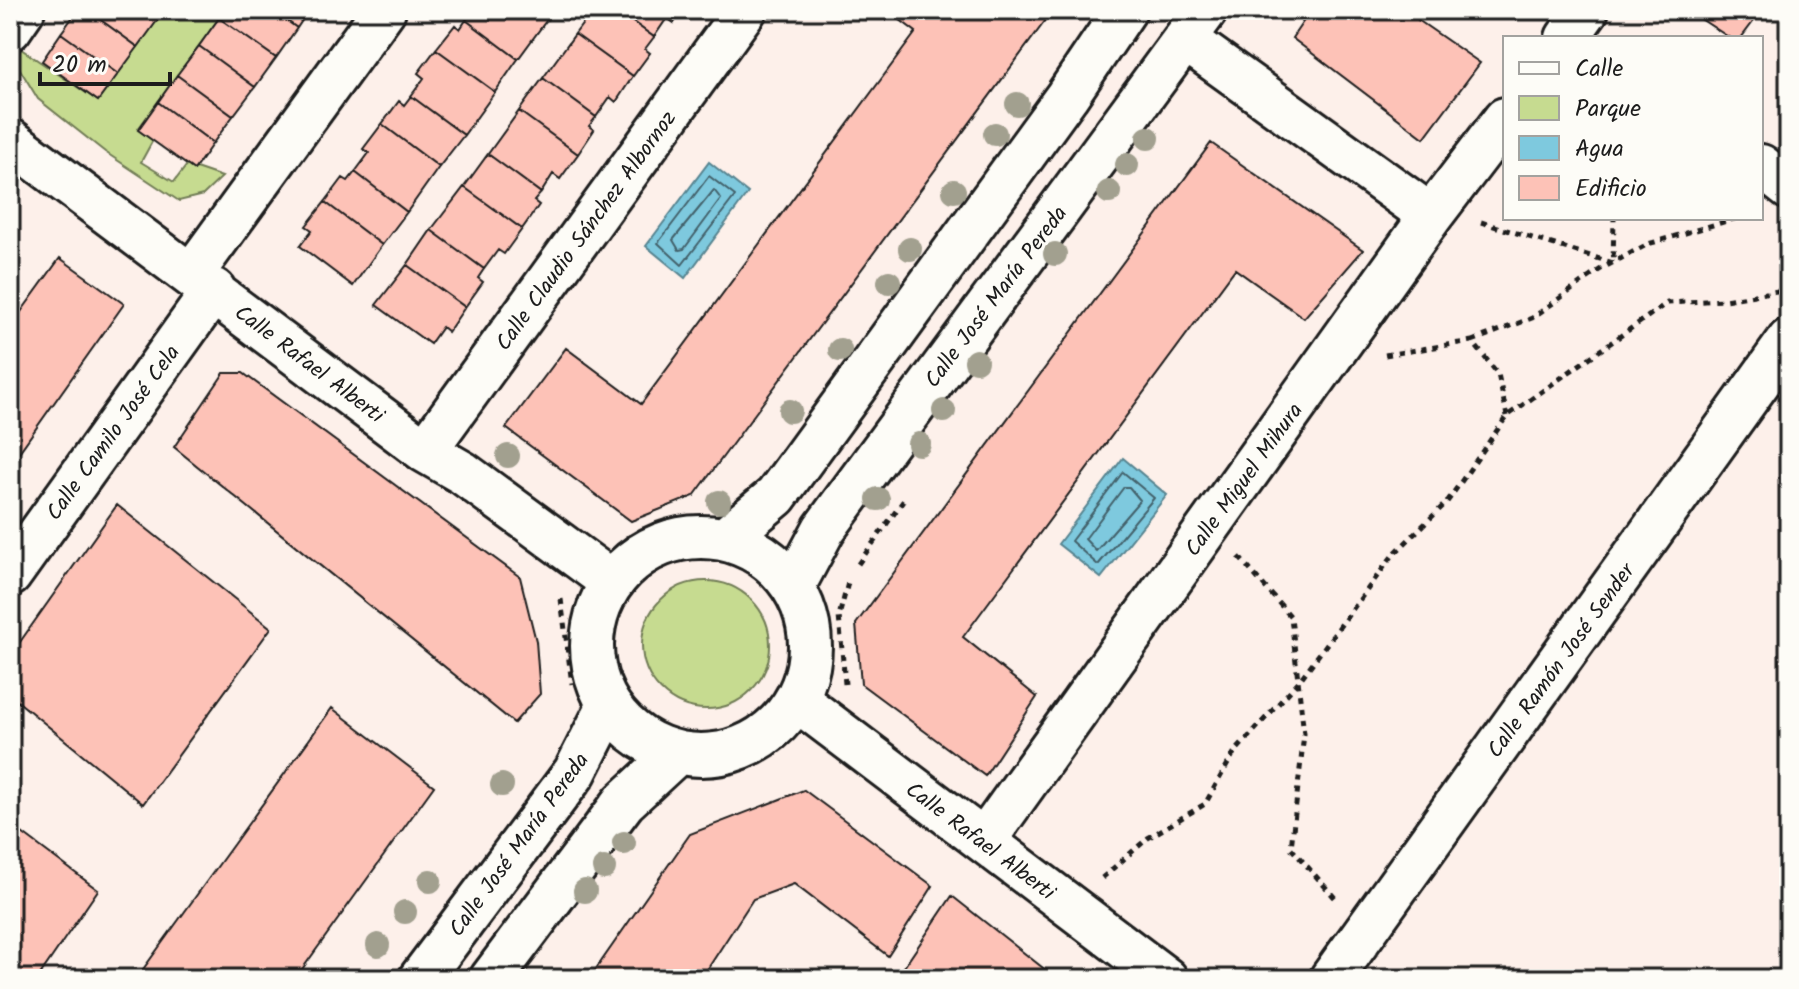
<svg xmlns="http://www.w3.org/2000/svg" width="1799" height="989" font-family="Kalam,sans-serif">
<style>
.green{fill:#c6db90;stroke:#717c56;stroke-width:2}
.water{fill:#7ec9de;stroke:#578490;stroke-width:2}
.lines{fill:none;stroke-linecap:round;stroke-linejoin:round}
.shore{stroke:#43616a;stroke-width:2}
.building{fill:#fdc2b7;stroke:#1c1c1c;stroke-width:2}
.minor-casing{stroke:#1c1c1c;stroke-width:48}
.path{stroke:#1c1c1c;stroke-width:5;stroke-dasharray:6 6;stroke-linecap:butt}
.minor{stroke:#fdfcf7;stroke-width:42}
.tree{fill:#a2a08f}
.labels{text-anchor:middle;stroke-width:6;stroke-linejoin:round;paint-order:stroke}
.street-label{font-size:22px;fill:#1c1c1c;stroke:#fdfcf7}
</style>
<rect width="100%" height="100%" fill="#fdf0ea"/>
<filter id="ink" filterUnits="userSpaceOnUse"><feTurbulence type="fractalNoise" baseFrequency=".0125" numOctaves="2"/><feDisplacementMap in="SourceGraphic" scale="16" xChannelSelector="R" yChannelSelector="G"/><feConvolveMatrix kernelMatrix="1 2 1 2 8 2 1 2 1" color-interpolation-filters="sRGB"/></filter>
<g filter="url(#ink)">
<!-- green -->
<path class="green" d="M164,10H225L138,129L153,140L141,162L174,182L187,165L222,177L203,195L179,201L105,152L38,99L15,61L21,49L98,101Z
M642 645a64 64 0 1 1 128 0a64 64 0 1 1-128 0Z"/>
<!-- water -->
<path class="water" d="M709,162L748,193L685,278L646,246Z
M1123,458L1167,495L1101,578L1058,544Z"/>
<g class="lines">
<!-- shore -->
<path class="shore" d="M709,176L735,196L682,265L658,243Z
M714,190L721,199L684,249L679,250L673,240Z
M1123,472L1154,498L1098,565L1071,541Z
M1124,487H1129L1140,500L1096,551L1085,539Z"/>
</g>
<!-- building -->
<path class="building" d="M78,10H87L138,47L118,74L61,33Z
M87,10H147L159,18L138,47Z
M225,10H272L297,28L276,58L219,18Z
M272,10H309L297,28Z
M474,10H545L551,14L518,59L466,20Z
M593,10H616L654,37L645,49L650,53L633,76L575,34Z
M616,10H682L674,23L667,18L654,37Z
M887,10L1051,13L694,496L631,521L506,428L566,348L641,404L916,32Z
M1424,10L1418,20L1480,63L1424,138L1292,38L1311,10Z
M1687,10H1762L1741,38H1730Z
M219,18L276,58L255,87L199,46Z
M466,20L518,59L495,92L436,49L455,25L460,29Z
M61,33L118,74L98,101L42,61Z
M575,34L633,76L616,102L610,97L596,117L543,78Z
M199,46L255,87L233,116L177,75Z
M436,49L495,92L464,135L411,96L424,78L418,73Z
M177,75L233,116L213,143L158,102Z
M543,78L596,117L589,126L594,130L578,154L519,111Z
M411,96L464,135L439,167L382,124L399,101L404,105Z
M158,102L213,143L194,170L138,130Z
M519,111L578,154L560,179L553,174L541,193L488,154Z
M382,124L439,167L407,212L355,172L369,153L363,149Z
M1211,143L1363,250L1304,318L1235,269L963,637L1037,697L985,776L861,684L856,624Z
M488,154L541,193L534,201L539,205L522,229L464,187Z
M355,172L407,212L382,245L325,202L343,178L348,181Z
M464,187L522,229L504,254L498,250L484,269L431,230Z
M325,202L382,245L353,286L300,246L312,230L306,226Z
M431,230L484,269L478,278L483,282L465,307L407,265Z
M60,258L124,304L10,465V327Z
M407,265L465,307L448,332L442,327L430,344L376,305Z
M224,373H243L520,577L536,641L540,694L514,723L174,447Z
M117,505L271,628L143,804L10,695V656Z
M332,708L434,786L295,979H136Z
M804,790L933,886L888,956L794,884L753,899L703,976L707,979H589L690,834Z
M10,824L98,890L37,979H10Z
M952,896L1057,979H896Z"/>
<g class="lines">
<defs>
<path id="minor" d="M10,29L23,10
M1567,38L1587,10
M1185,39L1431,216
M10,140L425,451L463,473L612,582
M1761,166L1789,188
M192,274L384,10
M425,451L745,10
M592 646a109 109 0 1 1 218 0a109 109 0 1 1-218 0Z
M725,539L776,496L1067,96L1125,10
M10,575L214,290
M793,587L824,529L1206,10
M797,700L1166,979
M984,841L1431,216L1505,119
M420,979L575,772L609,705
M491,979L624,802L677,753
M1331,979L1789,340"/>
</defs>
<!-- minor casing -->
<use href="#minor" class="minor-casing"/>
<!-- path -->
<path class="path" d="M1249,22L1258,10
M1481,222L1613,263L1614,218
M1472,341L1532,318L1601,269L1648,244L1737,218
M1385,355L1472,341L1498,374L1507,416
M626,538L689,520
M1239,557L1291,617L1304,734L1291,848L1337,900
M858,564L906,497
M561,599L572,684
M845,684L839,616L849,579
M1102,878L1148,838L1205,804L1234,753L1299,681L1393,555L1447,502L1507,416L1667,303L1725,300L1783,290"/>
<!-- minor -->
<use href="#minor" class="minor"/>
</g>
<!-- trees -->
<g class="tree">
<circle cx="1017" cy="104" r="12"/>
<circle cx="995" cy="134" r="12"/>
<circle cx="1148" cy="138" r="12"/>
<circle cx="1127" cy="165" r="12"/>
<circle cx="954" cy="191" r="12"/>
<circle cx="1109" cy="192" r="12"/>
<circle cx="910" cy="249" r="12"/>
<circle cx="1055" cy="254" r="12"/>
<circle cx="889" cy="282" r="12"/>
<circle cx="840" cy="350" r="12"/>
<circle cx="976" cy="361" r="12"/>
<circle cx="790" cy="411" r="12"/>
<circle cx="944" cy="411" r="12"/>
<circle cx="919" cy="444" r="12"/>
<circle cx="508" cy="456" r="12"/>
<circle cx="878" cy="499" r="12"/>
<circle cx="719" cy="502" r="12"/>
<circle cx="502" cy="785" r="12"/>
<circle cx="624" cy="843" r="12"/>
<circle cx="604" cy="868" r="12"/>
<circle cx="430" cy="881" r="12"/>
<circle cx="585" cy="891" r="12"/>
<circle cx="405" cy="912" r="12"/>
<circle cx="378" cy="945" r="12"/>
</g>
</g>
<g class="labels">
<!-- street labels -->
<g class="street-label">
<text transform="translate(585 230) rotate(-54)" y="8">Calle Claudio Sánchez Albornoz</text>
<text transform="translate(995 296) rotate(-53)" y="8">Calle José María Pereda</text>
<text transform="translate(310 363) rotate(37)" y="8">Calle Rafael Alberti</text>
<text transform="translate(112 432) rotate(-54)" y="8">Calle Camilo José Cela</text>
<text transform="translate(1243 479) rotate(-54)" y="8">Calle Miguel Mihura</text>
<text transform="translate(1560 660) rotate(-54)" y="8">Calle Ramón José Sender</text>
<text transform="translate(981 840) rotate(37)" y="8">Calle Rafael Alberti</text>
<text transform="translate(518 844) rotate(-54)" y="8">Calle José María Pereda</text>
</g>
</g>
<!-- margin -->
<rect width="1799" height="989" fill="none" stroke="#fdfcf7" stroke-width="40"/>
<rect x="20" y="20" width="1759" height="949" fill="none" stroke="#1c1c1c" stroke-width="3" filter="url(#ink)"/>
<!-- legend -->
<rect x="1503" y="36" width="260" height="184" fill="#fdfcf7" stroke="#a3a29f" stroke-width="2"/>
<rect x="1519" y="62" width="40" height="12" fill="#fdfcf7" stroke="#a3a29f" stroke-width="2"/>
<text x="1575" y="76" font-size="24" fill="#1c1c1c">Calle</text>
<rect x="1519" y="96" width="40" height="24" fill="#c6db90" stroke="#a3a29f" stroke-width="2"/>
<text x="1575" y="116" font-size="24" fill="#1c1c1c">Parque</text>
<rect x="1519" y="136" width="40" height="24" fill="#7ec9de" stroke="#a3a29f" stroke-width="2"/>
<text x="1575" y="156" font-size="24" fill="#1c1c1c">Agua</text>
<rect x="1519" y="176" width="40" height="24" fill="#fdc2b7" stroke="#a3a29f" stroke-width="2"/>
<text x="1575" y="196" font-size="24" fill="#1c1c1c">Edificio</text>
<!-- scale -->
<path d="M40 72v12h130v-12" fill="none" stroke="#1c1c1c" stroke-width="4"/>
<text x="52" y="72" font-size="24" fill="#1c1c1c" stroke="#fdfcf7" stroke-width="6" paint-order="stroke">20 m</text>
</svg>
